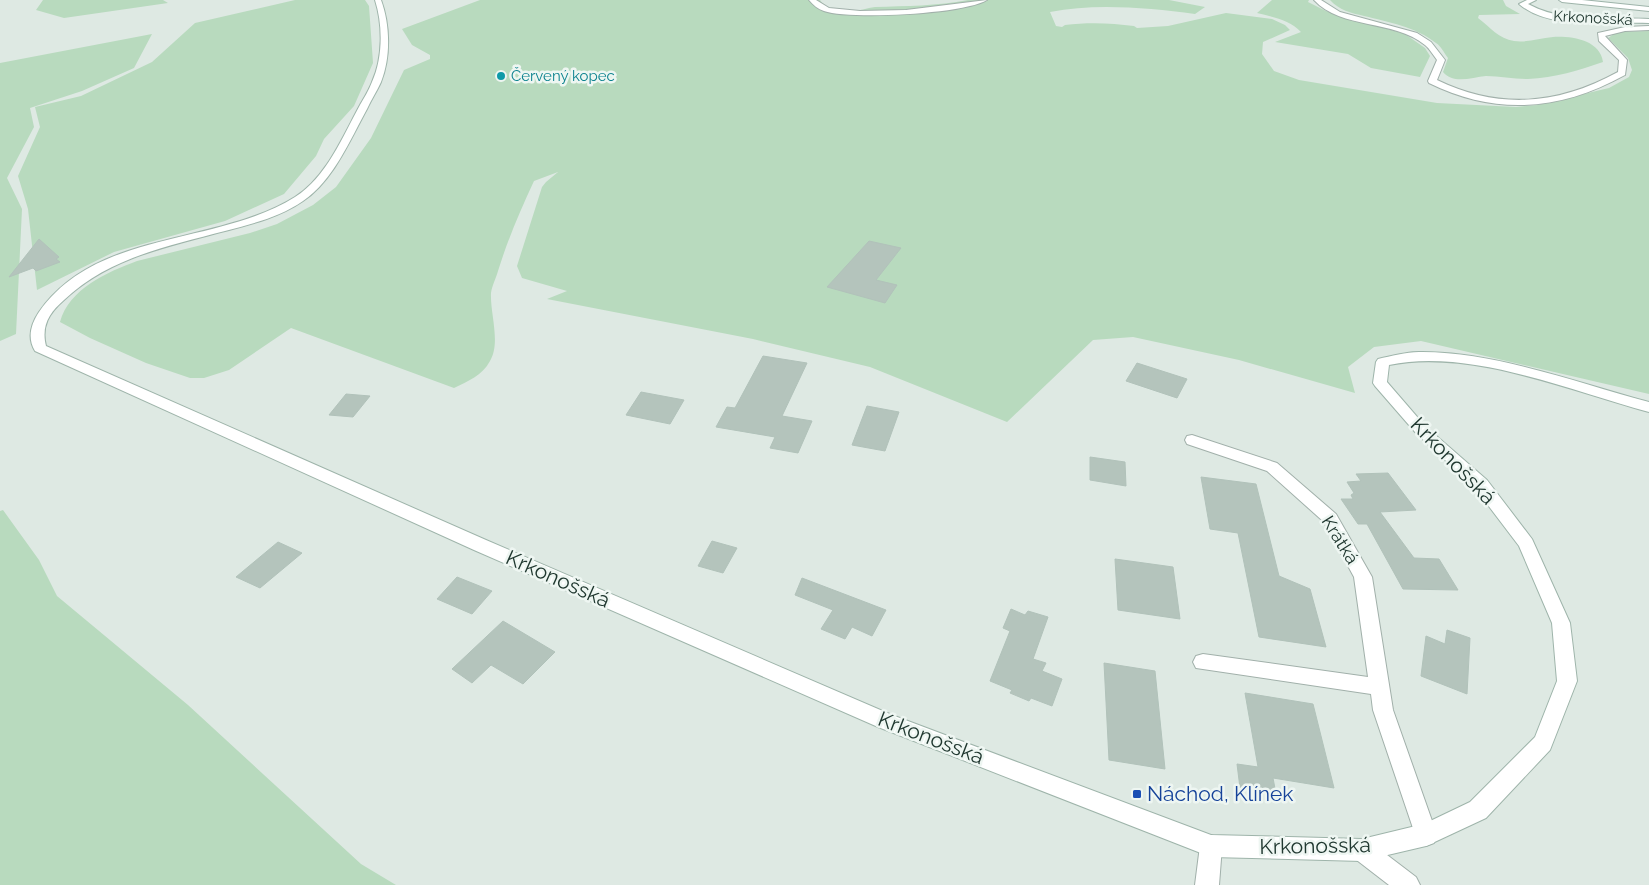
<svg xmlns="http://www.w3.org/2000/svg" width="1649" height="885" font-family="Raleway,sans-serif">
<style>
.green{fill:#b8dabe}
.building{fill:#b4c4bc;stroke:#b1c2ba}
.lines{fill:none;stroke-linecap:round;stroke-linejoin:round}
.street-casing{stroke:#a1b0aa;stroke-width:2}
.secondary-casing{stroke:#9eb4aa;stroke-width:2}
.street{fill:#fff;fill-rule:evenodd}
.secondary{fill:#fff;fill-rule:evenodd}
.culture-dot{fill:#0f9aa8;stroke:#eef6f2;stroke-width:2}
.transit-dot{fill:#1a4fb4;stroke:#eef6f2;stroke-width:2}
.labels{text-anchor:middle;stroke-width:5;stroke-linejoin:round;paint-order:stroke}
.far-street-label{font-size:15px;fill:#203830;stroke:#eef6f2}
.far-culture-label{font-size:15px;fill:#0d838f;stroke:#eef6f2;text-anchor:start}
.street-label{font-size:18px;fill:#203830;stroke:#eef6f2}
.near-street-label{font-size:21px;fill:#203830;stroke:#eef6f2}
.near-transit-label{font-size:21px;fill:#164399;stroke:#eef6f2;text-anchor:start}
</style>
<rect width="100%" height="100%" fill="#dee9e3"/>
<!-- green -->
<path class="green" d="M43,0H163L168,3L64,18L36,10Z
M295,0H365L369,6L373,63L354,106L324,139L316,156L284,194L225,221L114,252L37,290L28,209L18,176L40,127L35,107L81,96L152,62L195,23Z
M480,0H820C825,9 842,11 852,11C859,11 867,8 875,7C906,6 937,6 968,0H1169L1205,7L1195,14C1148,8 1096,3 1050,12L1056,26L1062,27L1065,25C1088,22 1112,23 1134,26L1137,28L1168,26L1226,13L1272,19L1285,25L1290,30L1263,42L1262,54L1274,71L1299,80L1437,103L1516,107L1537,105L1609,88L1629,77L1632,70L1628,58L1608,38L1617,32L1649,31V394L1421,341L1374,347L1348,367L1355,393L1239,360L1133,337L1093,340L1007,422L870,367L753,339L547,299L567,291L522,278L517,266L542,187L546,182L558,172L534,181C520,211 508,239 498,271C496,278 492,286 491,293C490,314 501,342 490,361C482,376 468,381 454,388L291,328L229,370L204,378H190L146,363L90,338L60,322C69,289 107,272 137,261L250,233L277,224L313,205L336,187L371,138L404,70L430,59V55L412,45L402,29Z
M1272,0H1309L1308,2L1326,11L1405,34L1425,48L1430,56L1420,77L1371,68L1348,54L1275,42L1301,32C1290,20 1273,17 1257,13Z
M1330,0H1503L1506,6L1520,14L1479,15L1478,18C1490,27 1499,39 1514,41C1527,43 1539,38 1553,37C1572,36 1600,40 1603,62C1579,70 1555,78 1528,79C1514,79 1500,76 1486,76C1472,77 1454,85 1443,72L1448,58C1444,53 1441,46 1436,43C1416,27 1388,22 1364,16C1351,13 1339,10 1330,0Z
M152,34L134,68L82,91L30,108L34,127L7,178L22,209L16,334L0,341V63Z
M3,510L39,560L57,596L188,705L361,864L396,885H0V511Z"/>
<!-- building -->
<path class="building" d="M39,239L59,257L56,259L60,262L36,271L33,268L9,277Z
M869,241L901,248L876,280L897,285L885,303L827,287Z
M763,356L807,363L782,416L812,421L798,453L770,448L775,437L716,427L727,407L735,408Z
M1137,363L1187,379L1177,398L1126,381Z
M641,392L684,400L670,424L626,415Z
M346,394L370,396L353,417L329,415Z
M867,406L899,412L885,451L852,445Z
M1090,457L1125,462L1126,486L1090,480Z
M1388,473L1416,510L1380,512L1414,558L1439,559L1458,590L1403,589L1367,524H1358L1341,499H1353L1351,495L1354,493L1347,482L1361,481L1356,474Z
M1201,477L1256,484L1279,576L1310,589L1326,647L1259,637L1238,533L1210,529Z
M712,541L737,548L723,573L698,566Z
M278,542L302,553L260,588L236,577Z
M1115,559L1173,567L1180,619L1118,610Z
M457,577L492,591L472,614L437,599Z
M802,578L886,610L872,636L852,627L845,639L821,629L833,610L795,595Z
M1011,609L1025,615L1028,611L1048,617L1033,659L1046,663L1042,671L1062,679L1052,706L1031,698L1029,701L1010,693L1012,690L990,681L1010,631L1003,628Z
M503,621L555,652L523,684L491,665L472,683L452,669Z
M1447,630L1470,638L1467,694L1421,676L1426,636L1445,644Z
M1104,663L1155,671L1165,769L1109,760Z
M1245,693L1313,704L1334,788L1273,778L1276,794L1240,788L1237,764L1258,767Z"/>
<g class="lines">
<defs>
<path id="street" d="M809,0H816L829,8L860,11L906,10L987,0C965,14 850,20 824,11C818,9 813,5 809,0Z
M1314,0H1321L1340,12L1417,33L1431,42L1445,60L1437,80C1499,110 1558,105 1618,72L1619,60L1599,41L1598,33L1625,27L1649,26V30L1625,31L1605,36L1627,60L1625,75C1560,111 1496,116 1429,83L1428,81L1437,60C1433,55 1430,49 1425,45C1393,19 1342,30 1314,0Z
M1192,435L1277,463L1336,514L1372,577L1393,710L1437,835L1434,843L1426,846L1418,843L1373,710L1371,694L1196,668L1193,662L1196,656L1203,654L1368,677L1354,577L1324,522L1267,471L1187,444L1185,440L1187,436Z
M1211,835L1219,838L1222,846L1219,885H1195L1200,846L1203,838Z
M1362,839L1370,842L1416,877L1420,885H1389L1354,858L1351,850L1354,842Z"/>
<path id="secondary" d="M375,0H381C390,24 391,57 381,82C377,91 371,100 367,109C350,140 333,181 303,201C280,217 252,224 225,231C168,246 108,258 64,300C49,313 41,326 46,346L486,540L892,715L1211,835L1362,839L1424,824L1470,802L1535,737L1557,681L1552,623L1519,546L1475,488L1415,432L1375,386L1373,383L1376,362L1378,359C1391,356 1406,352 1419,352C1493,351 1578,383 1649,402V412C1570,391 1470,348 1389,365L1387,382L1425,426L1487,480L1532,539L1570,623L1577,681L1550,750L1486,818L1426,846L1362,861L1211,857L878,727L474,550L35,351C27,338 31,324 39,312C97,229 217,246 295,197C326,178 343,136 360,105C364,98 369,90 372,82C383,58 383,25 375,0Z
M1527,0H1536L1528,4C1565,24 1608,17 1649,19V23C1610,21 1550,31 1519,4Z
M1559,0H1582L1649,7V11L1562,2Z"/>
</defs>
<!-- street casing -->
<use href="#street" class="street-casing"/>
<!-- secondary casing -->
<use href="#secondary" class="secondary-casing"/>
<!-- street -->
<use href="#street" class="street"/>
<!-- secondary -->
<use href="#secondary" class="secondary"/>
</g>
<!-- markers -->
<circle class="culture-dot" cx="501" cy="76" r="5"/>
<rect class="transit-dot" x="1132" y="789" width="10" height="10" rx="2.5"/>
<g class="labels">
<!-- far-street labels -->
<g class="far-street-label">
<text transform="translate(1593 18) rotate(3)" y="5">Krkonošská</text>
</g>
<!-- far-culture labels -->
<g class="far-culture-label">
<text x="511" y="81">Červený kopec</text>
</g>
<!-- street labels -->
<g class="street-label">
<text transform="translate(1340 540) rotate(58)" y="6">Krátká</text>
</g>
<!-- near-street labels -->
<g class="near-street-label">
<text transform="translate(1453 461) rotate(46)" y="7">Krkonošská</text>
<text transform="translate(558 579) rotate(24)" y="7">Krkonošská</text>
<text transform="translate(931 738) rotate(21)" y="7">Krkonošská</text>
<text transform="translate(1315 846) rotate(-1)" y="7">Krkonošská</text>
</g>
<!-- near-transit labels -->
<g class="near-transit-label">
<text x="1147" y="801">Náchod, Klínek</text>
</g>
</g>
</svg>
